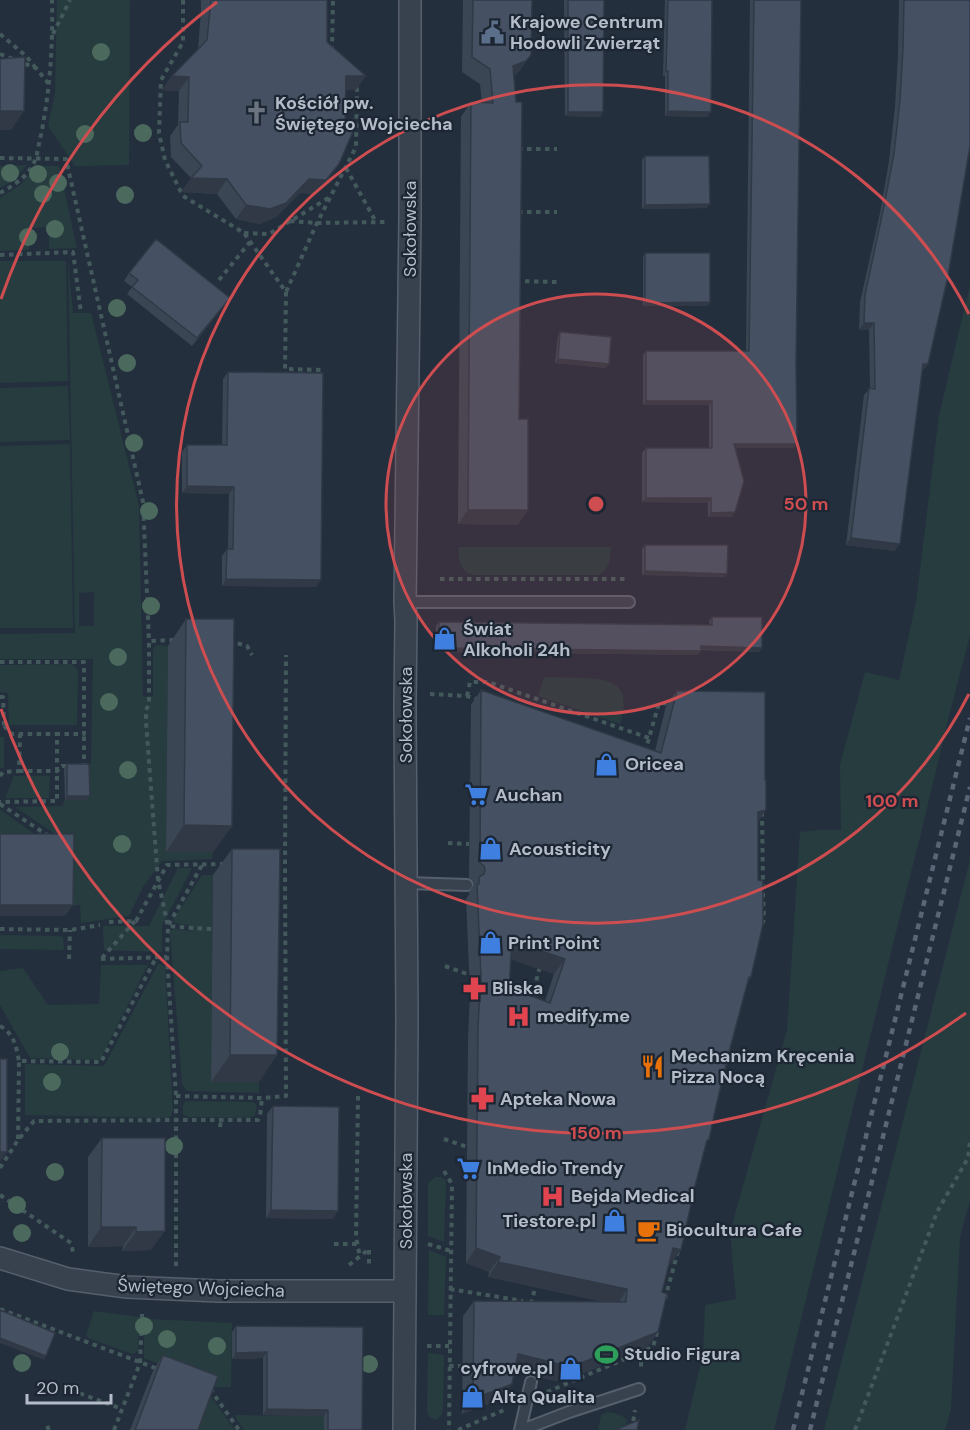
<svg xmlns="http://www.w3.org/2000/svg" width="970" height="1430" font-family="'DM Sans',sans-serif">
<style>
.green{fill:#263c3f;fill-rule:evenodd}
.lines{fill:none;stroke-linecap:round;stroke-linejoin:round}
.lane-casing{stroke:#565f6c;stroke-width:14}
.street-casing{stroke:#565f6c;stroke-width:24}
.path{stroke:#44595c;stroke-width:4;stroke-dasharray:4.5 4.5;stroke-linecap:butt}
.lane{stroke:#38414e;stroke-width:10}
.street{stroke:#38414e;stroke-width:21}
.rail{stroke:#5a6575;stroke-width:4.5;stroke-dasharray:6 6;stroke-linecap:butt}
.path-bridge{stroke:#44595c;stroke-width:4;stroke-dasharray:4.5 4.5;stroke-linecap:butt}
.tree{fill:#4b6a5d}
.wall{fill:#3b4654;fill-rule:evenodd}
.shaded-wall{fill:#303945}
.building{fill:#455162;stroke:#303945;stroke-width:1.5;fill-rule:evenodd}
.ring{fill:none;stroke:#ce4d50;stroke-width:3}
.labels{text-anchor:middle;stroke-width:4.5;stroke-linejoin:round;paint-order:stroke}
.poi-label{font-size:18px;font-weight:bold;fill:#b4bcc9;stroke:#1d2633;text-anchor:start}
.street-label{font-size:18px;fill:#b4bcc9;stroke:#1d2633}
.centre{fill:#ce4d50;stroke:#1d2633;stroke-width:3}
.ring-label{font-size:18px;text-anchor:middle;font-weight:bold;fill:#ce4d50;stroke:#1d2633;stroke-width:4.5;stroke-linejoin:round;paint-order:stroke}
</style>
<rect width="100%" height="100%" fill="#242f3e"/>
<!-- green -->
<path class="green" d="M57,0H130L129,165L75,166L48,126L55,93Z
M27,165L13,181L0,188V166Z
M37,166H59L77,248L49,249V227L29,228V250L0,251V198L20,185Z
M68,260L73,313H91L139,506L143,697L153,696V649L157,645L168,646L166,852H213L212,859L162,861L143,887L129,916L81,923L80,905L65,906L60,837L15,807L62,806L65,800H87V768L91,763L93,659H0V634L75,633ZM94,592V626H79V593Z
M0,261H66L68,381L0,383Z
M970,285V635L949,716L922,829L895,936L774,1430H685L703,1354L705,1305L736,1299L730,1232L787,1030L800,832L820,830H841L840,765L865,672L899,680L916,602L939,415Z
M68,386L70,440L0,442V388Z
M70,444L73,628H0V446Z
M458,547H611C610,559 610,568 599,575H473C459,571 459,559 458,547Z
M72,664L78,670L77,725H9L8,693L0,692V665Z
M544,677C557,677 569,678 582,678C617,679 631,687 620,724L538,696Z
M0,737H4V768H0Z
M14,776H50L49,798H5Z
M0,810H1L43,840L0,845Z
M970,860V1201L960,1237L951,1409L945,1430H824Z
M178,868H192L162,926V952L104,950L103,926H149Z
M202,875H213L211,1081L259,1082V1093L187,1091L182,1084L170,931L174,929L192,931V926L175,923L173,920Z
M0,935L59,936L63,937L64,950L0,949Z
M158,964H162L165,967L173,1110L171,1116L167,1118L25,1115V1064L104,1066Z
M101,965H148L100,1060L30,1058L0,1005V971L23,968L48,1005L99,1004Z
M185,1101L253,1102L257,1105L255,1115L249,1118L188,1117L183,1114V1106Z
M435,1177H441L446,1180L444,1242L428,1236V1183Z
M429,1250L446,1257L444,1315H428Z
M94,1311L139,1317L138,1351L135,1353L132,1354L88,1338L86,1334Z
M148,1319L232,1323L231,1387H215L144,1358V1326Z
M428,1353L444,1355L443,1407L442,1414L437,1420C430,1418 428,1417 427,1410Z
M207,1391L235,1430H193Z
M607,1412C615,1413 621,1414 627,1420L624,1430H598L601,1415Z
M234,1415L324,1416V1430H244Z"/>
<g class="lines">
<defs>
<path id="lane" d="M405,602H629
M407,883L467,885
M520,1430L531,1382
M522,1430L569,1412L639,1389"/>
<path id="street" d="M0,1258L68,1279L127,1287L218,1291H405
M404,1430L407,1020L405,706L406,620L405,602L410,218V0"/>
</defs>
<!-- lane casing -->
<use href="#lane" class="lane-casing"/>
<!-- street casing -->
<use href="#street" class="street-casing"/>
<!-- path -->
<path class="path" d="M183,0V42L161,80L159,133L165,160L183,196L244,233L286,292L317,223L356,147L357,84
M0,34L26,56L35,67
M53,34L70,0
M333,50L332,49L333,0
M0,54L36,68L49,84
M518,149H557
M0,158L66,159L143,502L149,641
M346,168L376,222
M0,193C12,186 25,179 32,166C38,157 38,145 41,135C50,90 53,46 52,0
M518,212H557
M290,221L317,223L386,222
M244,233L269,234L330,197
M0,255L73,252L81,313
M219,280L250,242
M516,281L557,282
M286,292L285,369L323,370
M440,579H629
M174,640L149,641V704L146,710V722L158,880L168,926L192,928L213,929
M229,641L247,646L252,655
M0,662H84V734H57V801L0,802
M430,694L467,696L479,700
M467,696L470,682H488L649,738
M0,697H3L4,726H0
M4,726L12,734H57
M645,752L659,703L671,704
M81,765H84V734
M19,771H57L62,766H71
M0,776L3,772L19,771L20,734
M0,804L50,837
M762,812L763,885
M448,843L469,844
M109,922L136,921L167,865L224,864
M762,924L764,919L763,893
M0,929L70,930L100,925
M102,958L135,921
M69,959L70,930
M101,959L167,957
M445,966L470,975
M532,998L540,966
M0,1026C14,1034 16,1046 19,1061
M726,1064L730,1048
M176,1096L262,1098L286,1096L285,865L286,655
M358,1096L356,1237L360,1257
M220,1127L221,1120
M18,1139L19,1061L101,1062L156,958
M444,1139L467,1147
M0,1168L18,1140L34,1121L176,1120V1096L167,957L168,926L202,865
M444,1171L452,1184L449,1430
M0,1195L71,1243L73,1252
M334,1244H357
M428,1244L451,1251
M369,1250V1266
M349,1265L369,1249
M176,1266V1120H258L260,1116L262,1098
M450,1289L523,1301
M665,1299L678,1251
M0,1309L158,1369
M427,1346H449
M641,1353V1370
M449,1366H464
M63,1387L122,1409
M210,1389L239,1430
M547,1392L653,1347L658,1329
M47,1426L49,1430
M114,1430L140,1363L142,1314
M458,1430L504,1410
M632,1430L635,1410
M855,1430L937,1212L968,1158L970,1141"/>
<!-- lane -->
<use href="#lane" class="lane"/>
<!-- street -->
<use href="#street" class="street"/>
<!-- rail -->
<path class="rail" d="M793,1430L970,718
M810,1430L970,787"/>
<!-- path-bridge -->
<path class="path-bridge" d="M531,1304L535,1288"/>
</g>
<!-- trees -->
<g class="tree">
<circle cx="101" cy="52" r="9"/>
<circle cx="143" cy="133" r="9"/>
<circle cx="85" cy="134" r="9"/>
<circle cx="10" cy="173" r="9"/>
<circle cx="38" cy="174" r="9"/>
<circle cx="58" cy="183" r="9"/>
<circle cx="43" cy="194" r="9"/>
<circle cx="125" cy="195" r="9"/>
<circle cx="55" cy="229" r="9"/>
<circle cx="28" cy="237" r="9"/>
<circle cx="117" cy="308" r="9"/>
<circle cx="127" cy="363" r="9"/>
<circle cx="134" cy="443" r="9"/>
<circle cx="149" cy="511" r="9"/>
<circle cx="151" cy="606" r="9"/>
<circle cx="118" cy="657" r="9"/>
<circle cx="109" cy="702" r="9"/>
<circle cx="128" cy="770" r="9"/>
<circle cx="122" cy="844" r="9"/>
<circle cx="60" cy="1052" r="9"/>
<circle cx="52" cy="1082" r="9"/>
<circle cx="174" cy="1146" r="9"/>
<circle cx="55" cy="1172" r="9"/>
<circle cx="17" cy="1205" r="9"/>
<circle cx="22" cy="1233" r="9"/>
<circle cx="144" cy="1326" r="9"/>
<circle cx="167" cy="1339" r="9"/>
<circle cx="217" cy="1346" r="9"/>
<circle cx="22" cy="1363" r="9"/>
<circle cx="369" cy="1364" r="9"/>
</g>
<!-- wall -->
<path class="wall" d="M201,0H327V42L356,90H345L339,164L329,178L316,194L300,193L276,217L260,224L236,219L217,194L181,192L191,178L171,157L170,136L178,125L179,91L162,90L172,76L198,50L201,11Z
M463,0H532L521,69L514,76L518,525L458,524L461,117L471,102L482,103L480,84L462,72Z
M564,0H604L603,112L600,117L565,116Z
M665,0H712L708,117L665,116V76H663Z
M750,0H801L794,448H735L732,517H708V503L642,502V453L646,448H709V405H643V355L646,351H746Z
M899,0H970L923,371H922L895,551L846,545L864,395L870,388L869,330H859L860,302L880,213L889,161L895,107L898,55Z
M645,156L707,208L642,209V160Z
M645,253L708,306H643V257Z
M129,273L225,305L192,346L127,294L132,287L124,281Z
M560,332L606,368L555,363L558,336Z
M228,372L316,587L222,586V556L227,549H228L229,494L182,493V452L187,445H222L223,379Z
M645,545L727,574L725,577L642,575V549Z
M712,617L762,648L759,652L701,650L698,655L435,652L436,626L439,622L710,625L709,621Z
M186,619L232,826L213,852H166L168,646Z
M481,690L655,751L666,706L677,691L765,780L766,810L758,822L751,977L748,981L706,1144L670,1265H669L662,1292L658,1332L647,1347L561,1382L514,1371L512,1384L501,1399L462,1414L463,1316L474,1301L604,1302L488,1277L489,1272L466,1263L468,1041L470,992L466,899L469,895V892L474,884L473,881L469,878L471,705ZM511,959L554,974L545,1001L509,988Z
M67,764L87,800H65L64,768Z
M232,849L259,1082H211L213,875Z
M273,1106L333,1219L266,1218L267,1114Z
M102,1138L151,1250L122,1251L123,1246L88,1247V1157Z
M236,1326L362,1430H324V1416L263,1415V1358L232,1359V1332Z
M163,1355L198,1430H130L153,1371Z"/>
<!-- shaded-wall -->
<path class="shaded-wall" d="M531,55L521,69L516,75L503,80L513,66Z
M172,76L189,77L179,91L162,90Z
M346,76H366L356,90H336Z
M0,111H24L11,130H0Z
M668,111L711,112L708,117L665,116Z
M568,112H603L600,117L565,116Z
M339,164L316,194L300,193L276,217L260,224L236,219L246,205L309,179Z
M191,178L227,179L217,194L181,192Z
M710,204L707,208L642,209L645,205Z
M710,302L708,306H643L645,303Z
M864,323H874L869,330H859Z
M558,359L609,364L606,368L555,363Z
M923,364H928L923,371H918Z
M646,401H712L709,405H643Z
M734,444H797L794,448H731Z
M187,486L234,487L229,494L182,493Z
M646,498H711L708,503L642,502Z
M468,510H528L518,525L458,524Z
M735,512L732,517H708L711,513Z
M851,538L900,544L895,551L846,545Z
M645,571L727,574L725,577L642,575Z
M226,579L321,580L316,587L222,586Z
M701,646L762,648L759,652L698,649Z
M438,648L701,651L698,655L435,652Z
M67,796H90L87,800H65Z
M766,810L755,826L758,812Z
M184,825L232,826L213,852H166Z
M0,905H73L65,916H0Z
M512,941L565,959L554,974L501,956Z
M230,1055H277L259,1082H211Z
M0,1152H7L0,1162Z
M271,1210L338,1211L333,1219L266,1218Z
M101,1227H136L123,1246L88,1247Z
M165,1231L151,1250L122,1251L136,1232Z
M476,1248L500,1257L489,1272L466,1263Z
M673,1248L681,1250L670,1265L663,1263Z
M498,1262L627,1289L617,1305L488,1277Z
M658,1332L647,1347L561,1382L507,1370L518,1354Z
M0,1338L46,1356L44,1360L0,1343Z
M267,1352L263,1358L232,1359L236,1353Z
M512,1384L501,1399L462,1414L473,1399Z
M267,1409L328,1410L324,1416L263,1415Z"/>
<!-- building -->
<path class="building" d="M211,0H327V42L366,76H346L345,122H357L339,164L326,180L309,179L286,203L270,209L246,205L227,179L191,178L202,166L181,143L180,122H188L189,77L172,76L207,40Z
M473,0H532L531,55L526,61L513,66L516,102H522L519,419H528V510H468L471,102L493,103L490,69L472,57Z
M568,0H604L603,112H568Z
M668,0H712L711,112L668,111V71H666Z
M754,0H801L796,362L797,444H734L744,481L735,512L711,513V498H646V448H712V401H646V351H749Z
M904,0H970V146L948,276L928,364H923L900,544L851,538L869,388L875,389L874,323H864L865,295L884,206L894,154L900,100L903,48Z
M25,57L24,111H0V59Z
M645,156H709L710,204L645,205Z
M156,239L230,298L197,338L132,287L138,280L129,273Z
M645,253H710V302L645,303Z
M560,332L611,337L609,364L558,359Z
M228,372L323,373L321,580L226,579L227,549H233L234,487L187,486V445H227Z
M645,545H728L727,574L645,571Z
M712,617H762V648L701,646V651L438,648L439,622L712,625Z
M186,619H234L232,826L184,825Z
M481,690L661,753L677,691L765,692V780H766V810L758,812V880L763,881V924L751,977H749L728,1056L715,1111L709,1140H707L695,1186L681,1250L673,1248L662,1292L667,1294L658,1332L571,1367L518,1354L512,1384L473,1399L474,1301L626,1302L627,1289L498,1262L500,1257L476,1248L478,1026L481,977L477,884H479V877L484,874L485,870L484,866L480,863ZM512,941L565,959L550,1003L509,988Z
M67,764H89L90,796H67Z
M0,834H74L73,905H0Z
M232,849H280L277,1055H230Z
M0,1059H7V1152H0Z
M273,1106L339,1107L338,1211L271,1210Z
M102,1138H165V1231L136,1232V1227H101Z
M0,1310L55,1333L46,1356L0,1338Z
M236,1326L363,1327L362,1430H328V1410L267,1409V1352L236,1353Z
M163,1355L218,1376L198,1430H135Z
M639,1420L637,1430H615Z"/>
<!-- distance rings -->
<circle cx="596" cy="504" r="210" fill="#ce4d50" fill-opacity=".12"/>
<g class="ring">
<circle cx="596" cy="504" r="210"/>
<path d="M969 694A419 419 0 1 1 969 314"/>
<path d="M966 1013A629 629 0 0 1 1 709M1 299A629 629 0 0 1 217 2"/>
</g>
<!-- icons -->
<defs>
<symbol id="civic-bare" viewBox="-9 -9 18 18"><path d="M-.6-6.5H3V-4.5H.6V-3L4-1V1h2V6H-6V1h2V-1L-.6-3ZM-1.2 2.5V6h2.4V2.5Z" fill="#5c6f8a" stroke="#1d2633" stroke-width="2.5" paint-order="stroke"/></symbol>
<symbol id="church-bare" viewBox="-9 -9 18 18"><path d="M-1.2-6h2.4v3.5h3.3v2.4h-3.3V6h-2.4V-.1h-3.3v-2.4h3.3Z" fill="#6b7280" stroke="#1d2633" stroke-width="2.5" paint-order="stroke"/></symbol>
<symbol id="shop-bare" viewBox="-9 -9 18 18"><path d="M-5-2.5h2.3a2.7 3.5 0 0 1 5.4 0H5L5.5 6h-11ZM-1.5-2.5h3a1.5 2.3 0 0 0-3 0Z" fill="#3f7fe0" stroke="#1d2633" stroke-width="2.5" paint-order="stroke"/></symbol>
<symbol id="supermarket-bare" viewBox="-9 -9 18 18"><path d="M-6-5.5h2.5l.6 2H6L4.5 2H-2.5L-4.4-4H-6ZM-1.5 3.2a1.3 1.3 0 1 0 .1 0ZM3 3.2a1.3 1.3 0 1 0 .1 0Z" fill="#3f7fe0" stroke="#1d2633" stroke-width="2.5" paint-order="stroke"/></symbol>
<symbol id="pharmacy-bare" viewBox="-9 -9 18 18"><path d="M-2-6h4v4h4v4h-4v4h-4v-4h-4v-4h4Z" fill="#e0444e" stroke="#1d2633" stroke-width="2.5" paint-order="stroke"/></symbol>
<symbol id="hospital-bare" viewBox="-9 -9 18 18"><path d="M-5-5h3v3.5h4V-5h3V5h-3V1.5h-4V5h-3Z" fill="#e0444e" stroke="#1d2633" stroke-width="2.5" paint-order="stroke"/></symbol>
<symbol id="restaurant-bare" viewBox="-9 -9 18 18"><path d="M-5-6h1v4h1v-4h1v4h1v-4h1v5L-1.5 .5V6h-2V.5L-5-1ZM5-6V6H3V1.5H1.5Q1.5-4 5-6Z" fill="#e8710a" stroke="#1d2633" stroke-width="2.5" paint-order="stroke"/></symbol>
<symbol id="cafe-bare" viewBox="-9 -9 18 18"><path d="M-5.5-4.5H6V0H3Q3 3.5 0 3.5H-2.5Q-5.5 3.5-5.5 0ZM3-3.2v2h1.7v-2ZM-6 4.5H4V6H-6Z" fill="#e8710a" stroke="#1d2633" stroke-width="2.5" paint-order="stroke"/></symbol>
<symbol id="stadium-bare" viewBox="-9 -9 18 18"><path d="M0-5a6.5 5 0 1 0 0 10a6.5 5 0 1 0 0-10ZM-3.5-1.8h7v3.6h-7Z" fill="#2e9e5b" stroke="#1d2633" stroke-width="2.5" paint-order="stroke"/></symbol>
</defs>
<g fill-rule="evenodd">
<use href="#civic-bare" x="476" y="16" width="33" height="33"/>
<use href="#church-bare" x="240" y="96" width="33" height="33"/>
<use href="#shop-bare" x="428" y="622" width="33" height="33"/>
<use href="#shop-bare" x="590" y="748" width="33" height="33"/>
<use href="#supermarket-bare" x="460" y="778" width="33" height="33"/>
<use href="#shop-bare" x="474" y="832" width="33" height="33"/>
<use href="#shop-bare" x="474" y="926" width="33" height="33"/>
<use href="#pharmacy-bare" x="458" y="972" width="33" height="33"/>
<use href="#hospital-bare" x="502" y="1000" width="33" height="33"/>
<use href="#restaurant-bare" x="636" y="1050" width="33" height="33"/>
<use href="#pharmacy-bare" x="466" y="1082" width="33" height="33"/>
<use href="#supermarket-bare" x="452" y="1152" width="33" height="33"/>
<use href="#hospital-bare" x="536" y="1180" width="33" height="33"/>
<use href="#shop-bare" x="598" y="1204" width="33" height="33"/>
<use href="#cafe-bare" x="632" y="1214" width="33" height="33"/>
<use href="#stadium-bare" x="590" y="1338" width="33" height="33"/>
<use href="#shop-bare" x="554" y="1352" width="33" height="33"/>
<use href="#shop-bare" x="456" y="1380" width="33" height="33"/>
</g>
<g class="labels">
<!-- poi labels -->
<g class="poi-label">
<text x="510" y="28">Krajowe Centrum<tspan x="510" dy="21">Hodowli Zwierząt</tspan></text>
<text x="275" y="109">Kościół pw.<tspan x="275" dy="21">Świętego Wojciecha</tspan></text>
<text x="463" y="635">Świat<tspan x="463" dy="21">Alkoholi 24h</tspan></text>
<text x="625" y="770">Oricea</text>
<text x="495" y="801">Auchan</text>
<text x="509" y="855">Acousticity</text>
<text x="508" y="949">Print Point</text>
<text x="492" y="994">Bliska</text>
<text x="537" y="1022">medify.me</text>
<text x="671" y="1062">Mechanizm Kręcenia<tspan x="671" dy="21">Pizza Nocą</tspan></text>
<text x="500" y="1105">Apteka Nowa</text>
<text x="487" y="1174">InMedio Trendy</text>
<text x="571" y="1202">Bejda Medical</text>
<text x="596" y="1227" text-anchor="end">Tiestore.pl</text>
<text x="666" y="1236">Biocultura Cafe</text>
<text x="624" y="1360">Studio Figura</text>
<text x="553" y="1374" text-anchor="end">cyfrowe.pl</text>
<text x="491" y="1403">Alta Qualita</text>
</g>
<!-- street labels -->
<g class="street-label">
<text transform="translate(410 229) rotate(-90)" y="6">Sokołowska</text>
<text transform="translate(406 715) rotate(-90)" y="6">Sokołowska</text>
<text transform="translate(406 1201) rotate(-90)" y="6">Sokołowska</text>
<text transform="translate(201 1288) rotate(2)" y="6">Świętego Wojciecha</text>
</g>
</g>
<circle cx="596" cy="504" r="9" class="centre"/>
<g class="ring-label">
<text x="806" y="510">50 m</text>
<text x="892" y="807">100 m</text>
<text x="596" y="1139">150 m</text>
</g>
<!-- scale -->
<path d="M27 1394v9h84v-9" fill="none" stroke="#b4bcc9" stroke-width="3"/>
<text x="36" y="1394" font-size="18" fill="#b4bcc9" stroke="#1d2633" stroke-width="4.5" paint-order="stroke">20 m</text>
</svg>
